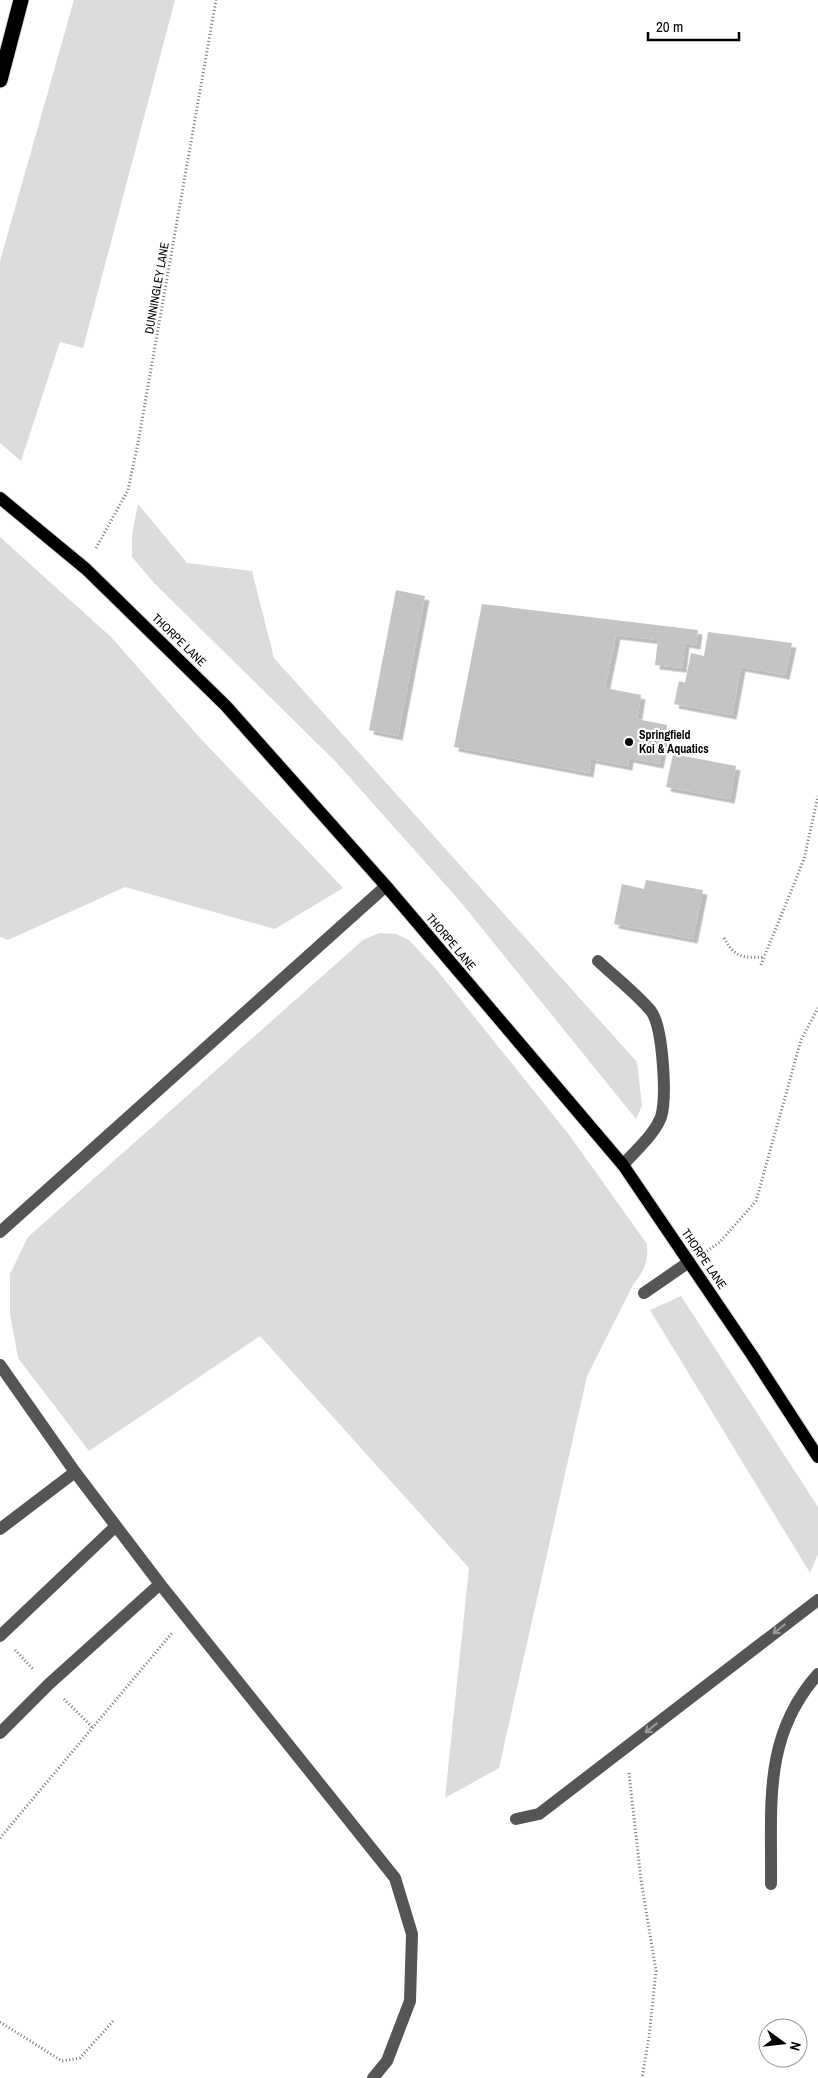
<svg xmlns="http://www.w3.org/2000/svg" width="818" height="2078" font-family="'Archivo Narrow',sans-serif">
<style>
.green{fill:#dcdcdc}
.building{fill:#c4c4c4;filter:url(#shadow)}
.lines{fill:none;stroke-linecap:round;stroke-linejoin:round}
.major-casing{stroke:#dbdbdb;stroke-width:14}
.highway-casing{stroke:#dbdbdb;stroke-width:17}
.path{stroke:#777;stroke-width:3;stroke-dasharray:1 2.5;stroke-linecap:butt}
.minor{stroke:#555;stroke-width:12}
.major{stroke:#000;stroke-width:12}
.highway{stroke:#000;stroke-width:15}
.oneway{stroke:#999}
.poi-dot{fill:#000;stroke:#fff;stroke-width:2}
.labels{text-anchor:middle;stroke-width:4.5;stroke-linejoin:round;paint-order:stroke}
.street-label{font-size:12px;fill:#000;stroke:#fff}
.poi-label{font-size:12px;font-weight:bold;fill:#000;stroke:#fff;text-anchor:start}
</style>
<defs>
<filter id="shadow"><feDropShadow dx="4.5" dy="4.5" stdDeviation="0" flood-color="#0004"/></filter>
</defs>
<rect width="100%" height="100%" fill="#fff"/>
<!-- green -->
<path class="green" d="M74,0H175L83,348L60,342L21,461L0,443V261Z
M138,504L187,563L252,571L274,658L637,1062L642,1106L636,1119L459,900L336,762L154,583L132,557V535Z
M0,537L111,637L201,739L343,888L275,929L125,887L8,940L0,937Z
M379,933L396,934L409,940L436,969L570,1136L647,1244C648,1261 645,1270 634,1283L587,1376L499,1768L445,1798L469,1568L260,1336L89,1451L18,1358L10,1314V1274L28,1237L363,940Z
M681,1296L818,1507V1554L810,1573L650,1310Z"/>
<!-- building -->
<path class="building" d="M396,590L425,596L398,736L369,730Z
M482,604L698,630L696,645L685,643L682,668L655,665L658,640L616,635L605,688L641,695L637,719L667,725L659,764L629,758L628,766L591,759L589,773L454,747Z
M708,632L792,643L785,675L741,667L732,715L674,704L679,681L685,683L691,653L704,656Z
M673,754L736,766L730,799L666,787Z
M646,880L703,890L693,939L614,924L622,884L644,889Z"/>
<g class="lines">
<defs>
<path id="major" d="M0,498L86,569L226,706L386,886L623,1165L752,1355L818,1457"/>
<path id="highway" d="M0,80L21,0"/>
</defs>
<!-- major casing -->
<use href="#major" class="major-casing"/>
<!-- highway casing -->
<use href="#highway" class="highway-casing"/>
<!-- path -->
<path class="path" d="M96,548L128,490L138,443L216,0
M724,938C735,958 743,958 764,957
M761,965L804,859L818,796
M707,1251L720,1242L756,1201L801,1040L818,1008
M15,1650L33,1669
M64,1699L92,1727
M629,1773L641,1880L656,1971L649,2037L642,2078
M0,1838L172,1633
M0,2022L62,2061L80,2058L114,2020"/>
<!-- minor -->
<path class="minor" d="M598,961C615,977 636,993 651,1011C663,1027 667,1097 661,1117C654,1135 636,1150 623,1165
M0,1232L386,886
M644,1293L689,1262
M0,1365L75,1472L160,1584L395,1878L412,1934L410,2001L387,2061L373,2078
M0,1529L75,1472
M0,1636L116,1526
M0,1733L49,1684L160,1584
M516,1819L539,1814L818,1600
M771,1884C772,1806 762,1737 818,1674"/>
<!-- major -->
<use href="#major" class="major"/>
<!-- highway -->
<use href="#highway" class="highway"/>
</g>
<!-- one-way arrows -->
<defs><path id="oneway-shaft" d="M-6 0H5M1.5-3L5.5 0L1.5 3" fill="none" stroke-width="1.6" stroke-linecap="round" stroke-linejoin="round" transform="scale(1.25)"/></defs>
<g class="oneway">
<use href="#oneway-shaft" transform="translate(779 1629) rotate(142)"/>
<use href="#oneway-shaft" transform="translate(651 1728) rotate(142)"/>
</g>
<!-- markers -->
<circle class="poi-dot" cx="629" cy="742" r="5"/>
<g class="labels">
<!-- street labels -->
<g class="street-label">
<text transform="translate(157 288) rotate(-80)" y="4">DUNNINGLEY LANE</text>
<text transform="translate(179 640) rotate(44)" y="4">THORPE LANE</text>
<text transform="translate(451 942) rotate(50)" y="4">THORPE LANE</text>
<text transform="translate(704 1259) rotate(56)" y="4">THORPE LANE</text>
</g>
<!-- poi labels -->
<g class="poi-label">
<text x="639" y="739">Springfield<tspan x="639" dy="14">Koi &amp; Aquatics</tspan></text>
</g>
</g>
<!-- north arrow -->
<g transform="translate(783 2043) rotate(105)"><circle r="24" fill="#ffffff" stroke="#999999"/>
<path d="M0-4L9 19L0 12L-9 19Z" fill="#000000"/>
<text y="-8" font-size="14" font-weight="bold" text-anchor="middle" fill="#000000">N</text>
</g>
<!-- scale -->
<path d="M648 32v8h91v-8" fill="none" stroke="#000000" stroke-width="2.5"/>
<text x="656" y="32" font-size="15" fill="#000000" stroke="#ffffff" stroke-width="4" paint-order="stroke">20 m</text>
</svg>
